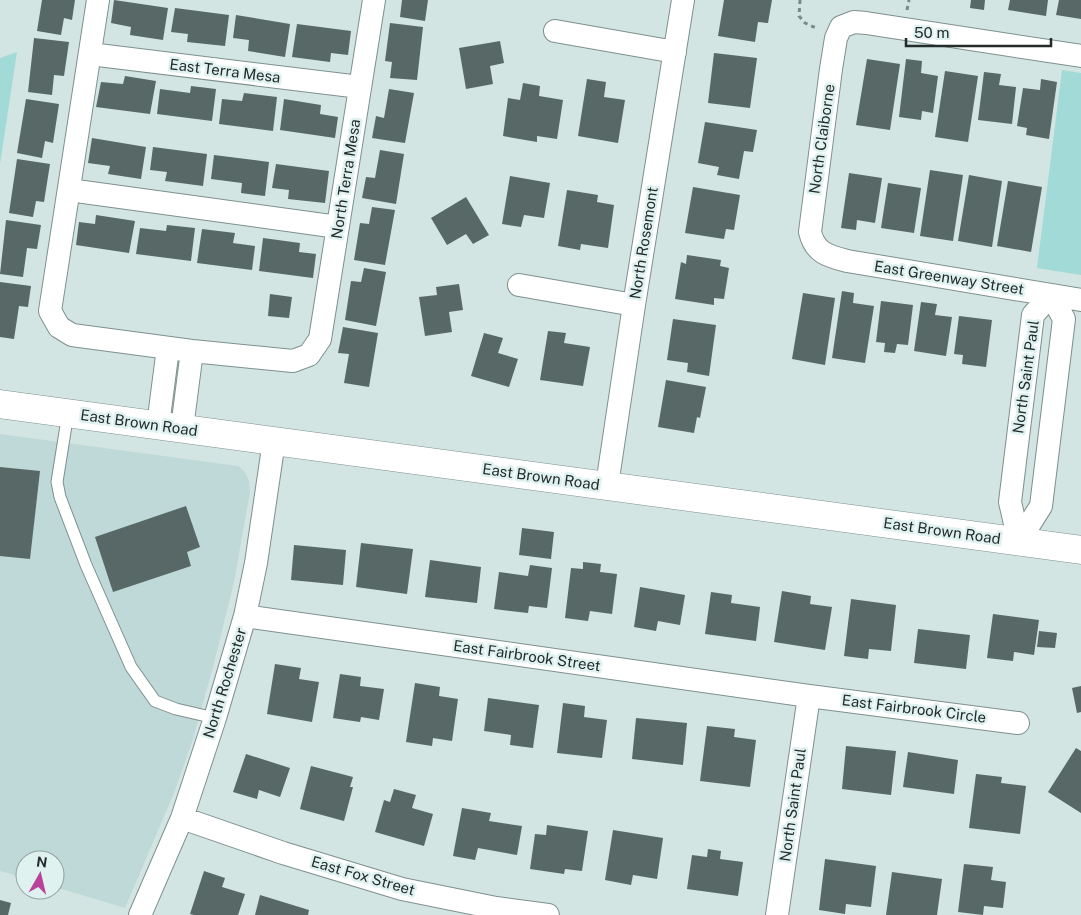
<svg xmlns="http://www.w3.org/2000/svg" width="1081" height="915" font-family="'Public Sans',sans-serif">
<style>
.built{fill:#bed9d7}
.green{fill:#a1dad6}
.building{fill:#576866}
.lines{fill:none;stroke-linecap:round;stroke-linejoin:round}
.lane-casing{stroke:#7e908e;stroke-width:13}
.street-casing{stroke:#7e908e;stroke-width:24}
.secondary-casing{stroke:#7e908e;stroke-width:29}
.path{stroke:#7a8886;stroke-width:3;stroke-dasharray:4 4;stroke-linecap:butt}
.lane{stroke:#fff;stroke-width:11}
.street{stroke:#fff;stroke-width:22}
.secondary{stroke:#fff;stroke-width:28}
.labels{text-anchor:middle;stroke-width:5;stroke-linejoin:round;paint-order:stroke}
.street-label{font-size:15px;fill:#242c2b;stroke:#dff2f0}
</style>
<rect width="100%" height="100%" fill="#d2e5e3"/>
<!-- built -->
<path class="built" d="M0,434L238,466L245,472L249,481L250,492L234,582L214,663L193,739L174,793L125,908L55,887V860H25V878L0,871Z"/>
<!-- green -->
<path class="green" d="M17,52L0,164V58Z
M1062,70L1081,73V275L1037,268Z"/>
<!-- building -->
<path class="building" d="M42,0H75L72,20L64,18L61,35L37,31Z
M114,0L168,8L163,40L130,35L131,27L111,23Z
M402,0H428L425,21L400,17Z
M724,0H772L768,23L758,22L755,42L718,36Z
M971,0H985L984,10L970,8Z
M1010,0H1048L1046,16L1008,10Z
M1059,0H1081V19L1056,15Z
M175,8L229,15L225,46L187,42L188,34L171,32Z
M236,15L290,24L285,57L248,51L249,40L233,38Z
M390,23L423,27L417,80L390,78L392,62L385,61Z
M297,24L351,31L348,55L331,53L330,62L292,57Z
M34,38L69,42L64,76L54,75L52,95L28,92Z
M500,41L504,63L490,66L493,84L466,89L459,48Z
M714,53L757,58L750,108L708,103Z
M867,59L900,64L890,130L856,125Z
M906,59L922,61L921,73L938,76L933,113L922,111L921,120L899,117Z
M945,71L978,76L968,142L935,137Z
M984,72L1001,74L999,85L1016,87L1012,124L978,120Z
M125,76L156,81L150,114L96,107L101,82L123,84Z
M587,79L606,82L604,97L625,100L618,143L578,136Z
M1041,79L1057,82L1049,139L1026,135L1027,128L1017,126L1023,88L1040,90Z
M523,83L540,86L539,96L563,100L557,139L537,136V142L503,136L508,98L520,100Z
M191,86L216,89L212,121L157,114L160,89L190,93Z
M389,89L414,93L405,143L372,138L376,116L384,118Z
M244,93L277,97L273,131L219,124L222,99L242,101Z
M26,99L59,104L53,143L45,141L42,158L17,153Z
M284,99L321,105L320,114L338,117L335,138L280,130Z
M705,122L757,130L753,152L744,151L739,179L717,175L719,167L698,163Z
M92,138L146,147L141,179L108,174L110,166L88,163Z
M153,147L207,154L203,186L165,181L167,172L150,170Z
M380,150L404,154L396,204L362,198L366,177L375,178Z
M214,155L269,162L265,196L241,193L242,183L211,179Z
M17,159L50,164L44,202L36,201L33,217L9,213Z
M276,164L329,171L325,203L288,199L289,190L272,188Z
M930,170L963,175L953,241L920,236Z
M849,173L882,178L875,223L857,220L856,230L841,228Z
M969,175L1002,181L992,247L958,241Z
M510,176L550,183L544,218L524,215L521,227L502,224Z
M1008,181L1042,187L1031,252L997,246Z
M888,183L921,188L914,233L881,228Z
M693,187L740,195L734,230L726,229L724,239L685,233Z
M567,190L598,195L597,202L614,205L608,248L581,244L580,250L558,246Z
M466,197L489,235L473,244L466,234L447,245L431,218Z
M372,207L395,210L385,265L354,260L360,223L369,224Z
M96,215L135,221L129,253L76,245L79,222L95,224Z
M6,220L41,225L37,249L27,248L23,277L0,274Z
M167,225L195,228L191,261L136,254L140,228L166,231Z
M202,229L235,233L233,243L255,246L252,270L197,263Z
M263,238L300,243L299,252L316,254L313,278L259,271Z
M687,255L721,260L720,266L729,268L724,299L714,298V305L675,299L681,262L686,264Z
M364,268L386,272L376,326L345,320L351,281L361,282Z
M0,282L31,286L28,307L19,306L14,339L0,337Z
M459,284L463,310L449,312L452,332L425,336L419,297L437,295L436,287Z
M842,291L854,293L853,303L874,306L865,363L832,358Z
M803,293L835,298L825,365L792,359Z
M270,294L292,297L289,318L268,316Z
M881,301L913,305L908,345L897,344L895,353L884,352L885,343L876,342Z
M921,302L937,304L935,315L952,317L946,356L914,351Z
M959,316L992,320L986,367L962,364L963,355L954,354Z
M673,319L716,325L709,376L687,372L688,363L667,360Z
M343,327L378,333L369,387L344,383L349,354L338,353Z
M548,331L566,333L564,343L590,347L583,386L540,380Z
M484,333L503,338L498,353L518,359L509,387L471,376Z
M666,380L706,387L700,418L697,417L694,433L658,427Z
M0,467L40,471L30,559L0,556Z
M186,506L200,547L187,552L191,566L113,592L95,537Z
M522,528L554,532L551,559L519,555Z
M361,543L413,549L407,594L356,587Z
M294,545L346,550L343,585L291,580Z
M430,560L481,567L477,603L425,597Z
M583,562L601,564L600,572L617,574L612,614L590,611L588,621L565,618L571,568L583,569Z
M530,565L552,568L547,608L529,606L528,613L494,609L499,572L528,576Z
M640,587L685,595L680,625L658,621L656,631L634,627Z
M782,591L811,596L810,604L832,607L825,650L774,642Z
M711,592L732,595L731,603L760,607L756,641L705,634Z
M851,599L896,605L891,651L869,649L868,659L844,656Z
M993,614L1039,620L1034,655L1014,652L1013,661L987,658Z
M918,629L970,635L966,669L914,663Z
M1039,631L1057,633L1055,648L1037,647Z
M275,664L301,668L299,679L319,682L312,722L267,714Z
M340,674L361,677L360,686L384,689L379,720L361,717L360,722L333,718Z
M415,683L440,687L439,696L458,699L452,741L433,738L432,746L406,742Z
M1081,686V712L1077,713L1072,688Z
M488,698L539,705L533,748L510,745L511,735L484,731Z
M563,703L585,706L584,717L607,720L602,758L557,753Z
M636,718L687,723L683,765L632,759Z
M707,726L735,729L734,737L756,740L750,787L700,781Z
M846,746L896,751L891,795L842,789Z
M1076,748L1081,751V813L1048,792Z
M908,752L958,760L954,794L903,787Z
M246,754L290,768L280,797L259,790L257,799L233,792Z
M311,766L353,777L350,787H353L344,821L300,809Z
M976,774L1002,777L1001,783L1026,786L1020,834L969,828Z
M394,789L416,795L412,808L433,814L424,846L375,832L384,800L390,802Z
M462,808L491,813L489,821L522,826L517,855L478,848L475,860L453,856Z
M547,825L588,831L582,871L565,869L564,874L530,869L535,834L546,835Z
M613,830L663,838L657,879L633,875L631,885L605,880Z
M708,849L721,851L720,859L743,862L738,896L687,889L692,855L707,857Z
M825,859L876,866L871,907L846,904L845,914L819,910Z
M964,864L993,867L991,880L1006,882L1003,908L984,906L983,915L958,912Z
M204,871L225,878L222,887L245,894L238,915H194L190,914Z
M892,872L942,879L937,915H886Z
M260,895L309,910L308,915H255Z
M0,900L11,903L8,915H0Z"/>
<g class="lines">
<defs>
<path id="lane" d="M68,413L57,482L60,497L86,565L131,667L155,701L176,709L215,718"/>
<path id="street" d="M98,0L50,311L59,327L72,335L192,351L293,361L309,355L320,339L374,0
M555,31L675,52
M90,54L360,87
M1081,56L866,23L854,22L841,27L836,38L831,69L810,232C815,253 828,256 847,261L1081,300
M69,190L338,227
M519,285L634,305
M1051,295L1064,319L1041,506L1019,541L1010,502L1033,315Z
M158,425L168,348
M182,428L192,351
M607,485L634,305L683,0
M245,616L809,696L1018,723
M182,818L283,853L402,889L496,908L548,915
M140,915L182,818L215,718L245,616L256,563L274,441
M777,915L809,696"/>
<path id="secondary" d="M0,404L1081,550"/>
</defs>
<!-- lane casing -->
<use href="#lane" class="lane-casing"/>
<!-- street casing -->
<use href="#street" class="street-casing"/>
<!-- secondary casing -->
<use href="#secondary" class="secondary-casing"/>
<!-- path -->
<path class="path" d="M800,0L799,16L805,23L816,28
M907,10L909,0"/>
<!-- lane -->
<use href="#lane" class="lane"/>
<!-- street -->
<use href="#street" class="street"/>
<!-- secondary -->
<use href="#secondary" class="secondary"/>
</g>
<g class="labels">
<!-- street labels -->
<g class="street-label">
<text transform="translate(225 71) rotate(7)" y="5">East Terra Mesa</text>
<text transform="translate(822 139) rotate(-82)" y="5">North Claiborne</text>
<text transform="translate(346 179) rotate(-81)" y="5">North Terra Mesa</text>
<text transform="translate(644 243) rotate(-81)" y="5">North Rosemont</text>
<text transform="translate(949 278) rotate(9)" y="5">East Greenway Street</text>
<text transform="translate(1026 377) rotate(-82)" y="5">North Saint Paul</text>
<text transform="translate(139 423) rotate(8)" y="5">East Brown Road</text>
<text transform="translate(541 477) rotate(8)" y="5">East Brown Road</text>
<text transform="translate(942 531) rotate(8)" y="5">East Brown Road</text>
<text transform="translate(527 656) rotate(8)" y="5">East Fairbrook Street</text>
<text transform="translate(225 683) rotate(-73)" y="5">North Rochester</text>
<text transform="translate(914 709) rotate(7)" y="5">East Fairbrook Circle</text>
<text transform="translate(793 805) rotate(-82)" y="5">North Saint Paul</text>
<text transform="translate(363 876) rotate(16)" y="5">East Fox Street</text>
</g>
</g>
<!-- north arrow -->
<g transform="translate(40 875) rotate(8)"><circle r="24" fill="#dff2f0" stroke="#94a3a1"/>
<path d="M0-4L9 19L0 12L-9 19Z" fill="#ba4399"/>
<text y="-8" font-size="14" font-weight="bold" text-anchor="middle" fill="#242c2b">N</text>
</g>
<!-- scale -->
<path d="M906 38v8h145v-8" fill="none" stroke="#242c2b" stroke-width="2.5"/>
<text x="914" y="38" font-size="15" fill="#242c2b" stroke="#dff2f0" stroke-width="4" paint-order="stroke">50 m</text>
</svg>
